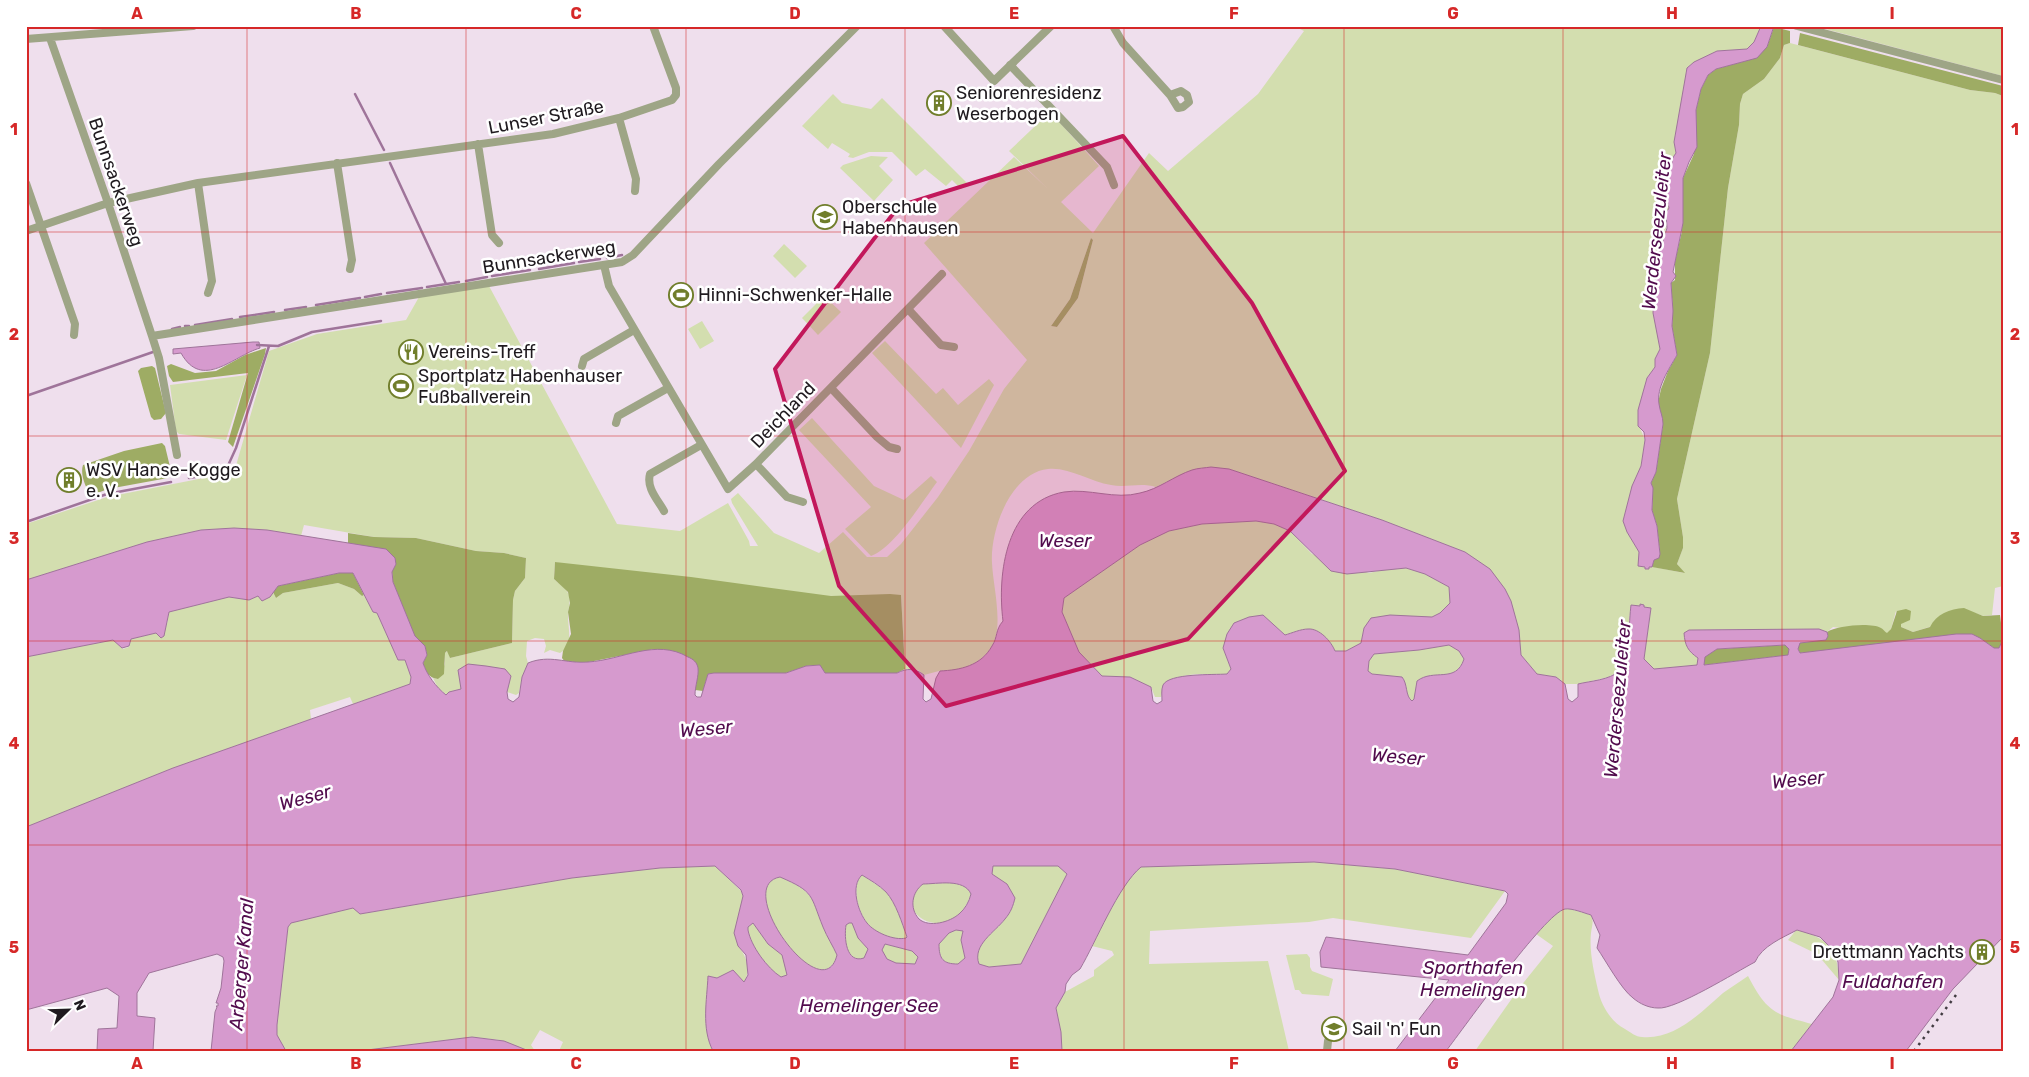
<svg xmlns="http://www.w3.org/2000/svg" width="2029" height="1077" font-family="Rubik,sans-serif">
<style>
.green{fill:#d3deaf;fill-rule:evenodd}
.forest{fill:#9eac64}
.water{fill:#d69ace;stroke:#9f749a;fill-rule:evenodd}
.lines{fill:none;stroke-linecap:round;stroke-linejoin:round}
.stream{stroke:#9f749a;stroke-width:2.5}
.street{stroke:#9ea586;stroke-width:8}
.rail{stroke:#413b41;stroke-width:2.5;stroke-dasharray:2.5 5;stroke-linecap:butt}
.marked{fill:#c2185b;fill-opacity:0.2;stroke:#c2185b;stroke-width:4;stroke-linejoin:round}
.grid{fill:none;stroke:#d62828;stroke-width:1;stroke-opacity:0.55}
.labels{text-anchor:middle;stroke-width:5;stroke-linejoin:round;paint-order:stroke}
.poi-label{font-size:18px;fill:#1f1a1f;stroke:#fff;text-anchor:start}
.street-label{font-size:18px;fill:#1f1a1f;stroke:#fff}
.water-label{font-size:19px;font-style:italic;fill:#520b4d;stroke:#fff}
.neatline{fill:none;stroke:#d62828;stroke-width:2}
.grid-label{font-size:16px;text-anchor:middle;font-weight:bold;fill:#d62828}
</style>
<rect width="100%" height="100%" fill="#efdfed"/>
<!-- green -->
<path class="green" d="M1294,26H1761L1754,42L1747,49L1717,51L1690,65L1686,71V83L1674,142L1676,153C1670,161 1674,162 1671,170C1668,178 1664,182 1665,191C1666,198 1670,204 1669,210C1668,226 1663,239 1659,254C1652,287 1654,317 1660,349L1655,359V367L1647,378L1640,428L1645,440L1641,466L1625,513L1627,532L1639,552V556L1649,566L1684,573L1677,564L1683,548V537L1677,499L1710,353L1728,188L1739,125L1740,104L1743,94L1764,79L1780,58L1784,45L1790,43L1970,90L1995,93L2003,96V586L1995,588L1992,615L1983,616L1975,613L1913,632L1901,627L1896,611L1891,629L1887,634L1833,627L1827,632L1819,629L1689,630L1690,652L1699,658L1697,665L1654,669L1644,659L1651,608L1631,606L1624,662L1619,671L1609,677L1578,684H1565L1556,677L1537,674L1521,655L1505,589L1465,552L1382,520L1229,469L1179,476L1156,487C1140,482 1127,488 1111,485C1090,482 1070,467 1048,469C1010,473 990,531 992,563C993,586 1004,626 992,646C987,656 972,666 962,669C955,672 946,670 939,671C934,672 929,674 924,675L918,670L905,669L901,595L870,643L555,562L554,579C558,583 566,588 568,593C571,599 569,606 568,613C567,627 575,644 560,653L550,650L544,653L546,646L544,639L535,638L527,641L526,656L528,663L522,677L519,693L516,695L507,692L511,676L449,692L447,695L438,688L433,678L438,679L445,664V653L448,651L450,658L512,643L513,600L515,591L525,578L526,558L504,553L476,551L416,538L374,537L304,525L301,536L267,530L234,528L201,530L147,542L26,580V524L107,497L219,475L235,469L269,351L317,334L406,320L419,297L489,286L617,524L680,531L728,503L749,541L750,546H758L732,503L731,499L738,493L774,533L819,553L843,532L867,557H887L901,544L938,497L969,451L1004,389L1027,360L924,243L1014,157L1048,189L1009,151L1050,112L1099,166L1061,202L1093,233L1149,153L1168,171L1258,94L1304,31ZM1091,238L1093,240L1078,298L1057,327L1051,326L1070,299Z
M1814,26H2003V76Z
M833,94L842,103L871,109L882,98L967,183L961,189L952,180L946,186L925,169L916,176L892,152H869L853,158L848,157L850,154L832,143L828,149L802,126Z
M871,156L888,157L879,166L893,180L874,201L840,168L843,165Z
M784,244L807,266L795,278L773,256Z
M824,296L841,312L818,335L802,318Z
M702,321L714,341L700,349L688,329Z
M885,341L936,394L943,388L958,405L989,379L994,385L961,448L872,353Z
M247,375L226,440L179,434L176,431L170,385Z
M812,418L874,486L904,500L931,476L937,482C922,502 894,548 871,556L845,529L871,507L799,430Z
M1256,521L1274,524L1290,531L1312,554L1369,573L1387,569L1406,568L1425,574L1449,587L1450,603L1440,613L1432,617H1414L1364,628L1361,643L1346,651H1335L1309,629L1285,635L1273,624L1223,648L1231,669L1227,674C1205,675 1164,669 1161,697H1155L1151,687L1130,677L1102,676L1079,652L1062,612L1064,598L1140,545L1169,531L1202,524Z
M338,583L354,589L362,596L364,595L373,612L377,613L398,660H405L411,677L410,684L353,704L350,697L310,710L311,719L173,768L26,827V657L113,640L123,649L129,647L131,639L156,633L161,638L167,624L169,612L229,597L249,600L258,596L270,597L273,592L276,598L283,593Z
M1449,645L1459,651L1464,659C1455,684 1434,668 1417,681L1414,699L1412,701C1405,695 1408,684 1402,677L1372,674L1367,671L1369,661L1374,654L1419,650Z
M1271,862H1314L1395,869L1505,891L1471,938L1333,918L1309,922L1150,931L1149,964L1268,961L1289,1051H1062L1061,1032L1056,1008L1065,992L1094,976V970L1114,955L1112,951L1092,946C1104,923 1121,883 1141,867Z
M715,866L741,891L743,896L738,946C747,956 751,971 744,982L733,970L717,978L709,976C707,1000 701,1028 713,1051H559L563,1042L540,1030L531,1045L535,1051H529L500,1040L472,1037L359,1051H286L277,1035V1025L288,927L291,923L353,908L361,914L572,878L660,868Z
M993,866H1058L1067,874L1021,964L989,967L979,964C972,945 995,932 1005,919C1011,913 1013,906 1015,898L1007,884L991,874Z
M862,875C869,880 878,885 885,891C896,902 902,922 907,937L906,939C894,941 874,932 867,923C858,911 851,886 862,875Z
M780,877C815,893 810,895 823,927C827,937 833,946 837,955C822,1012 731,886 780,877Z
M923,884C937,884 964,878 971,894C952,950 886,913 923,884Z
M1567,908L1591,915C1594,923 1592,925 1591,933C1589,951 1594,972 1598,990C1601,1005 1611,1022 1625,1029C1630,1032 1636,1037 1642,1037C1675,1040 1700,1013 1723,993C1731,987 1740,982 1748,976C1767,1012 1774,1014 1812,1024L1791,1051H1475L1520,987L1553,946L1536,934L1556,913Z
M753,923L768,944L782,955L788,975L781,977C767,968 751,946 748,930V927Z
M849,923H852L858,938L868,949L864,958C846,964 844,938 846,925Z
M1797,929C1828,940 1837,945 1839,980L1817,954L1788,940Z
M956,930H963L961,940L965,958L958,964C943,964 939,959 939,944L949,933Z
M885,944L912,951L918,957L915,964L896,963L887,959L882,950Z
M1307,954L1310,958V967L1312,971L1333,979L1329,996L1302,994L1299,990H1295L1286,955Z"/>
<!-- forest -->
<path class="forest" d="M1774,27L1790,31V43L1784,45L1780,58L1764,79L1743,94L1740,104L1739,125L1728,188L1710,353L1677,499L1683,537V548L1677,564L1685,573L1652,567L1654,560L1660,554L1657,526L1652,510L1653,488L1651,483L1656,472L1663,424L1658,403L1661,389L1668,371L1677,355L1672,326L1673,311L1671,283L1675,280V261L1682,231L1683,178L1694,154L1696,110L1701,89L1708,75L1716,69L1745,61L1767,47Z
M1800,33L2003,86V96L1995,93L1970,90L1798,45Z
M1091,238L1093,240L1078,298L1057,327L1051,326L1070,299Z
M266,348L265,354L233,447L228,442L248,373L173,382L169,376L167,366L171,364L195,373L216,371L245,355Z
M152,366L155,368L166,413L161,419L154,420L151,417L138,371L141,368Z
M162,443L165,446L171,471L168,478L108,489L92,495C85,489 80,473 83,465L124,451Z
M348,533L374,537L416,538L476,551L504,553L526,558L525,578L515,591L513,600L512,643L450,658L447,651L445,653L444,674L438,679C428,678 426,671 423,663L427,655L425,646L415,638L393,582L392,571L396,564L348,543Z
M555,562L691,577L831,596L890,594L901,595L905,669L897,673H825L819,665L806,666L786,673H714L708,674L703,691L695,690L698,667L655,649L589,662H565L562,658L563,651L571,634L568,612L570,603L568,592L554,579Z
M339,573H353L364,595L362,596L354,589L338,583L283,593L276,598L273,592L278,586Z
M1964,608L1983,616L2000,615L2003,639L1999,648H1994L1980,638L1800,653L1798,649L1799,643L1828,636L1827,632C1836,626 1870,622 1881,628C1883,629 1885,632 1887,633L1891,629L1897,611L1906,609L1911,611L1910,620L1901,624V627L1913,632L1930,627C1936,614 1950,609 1964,608Z
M1785,645L1789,649L1788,655L1704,665V657L1717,649Z"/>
<!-- water -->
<path class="water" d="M1761,26H1774L1767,47L1757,58L1716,69L1708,75L1701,89L1696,110L1697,147L1689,162L1683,178V223L1673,272L1676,276L1671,283L1673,311L1672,326L1677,355C1669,369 1656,388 1659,404C1660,412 1663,416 1663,424L1656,472L1651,483L1653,488L1652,510L1657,526L1660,554L1659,558L1654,560L1652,567H1649V569H1645V567L1638,566L1639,552L1627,532L1623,521L1632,486L1641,466L1645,440L1644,432L1638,426V410L1647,378L1655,367V359L1660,349L1653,313L1654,286L1659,254L1667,228L1666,213L1669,208C1665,190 1662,189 1670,172C1674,164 1669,162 1676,153L1674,142L1687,68L1694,62L1717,51L1747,49L1754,42Z
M253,342H259L260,348C233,356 202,391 181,353L173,354V349Z
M1211,467L1229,469L1382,520L1465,552L1490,569L1505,589L1511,601L1519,630L1521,655L1537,674L1556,677L1565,684L1568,699L1572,702L1578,697V684C1590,681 1610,680 1619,671C1629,661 1629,620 1631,605L1640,606V604L1644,605V607L1651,608L1644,659L1654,669L1697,665L1698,658C1688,651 1685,646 1684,633L1689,630L1819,629L1827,632L1828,636L1826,640L1800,643L1798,649L1800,653L1956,634H1972L1980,638L1994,648H1999L2003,639V937L1953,989L1906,1051H1791L1833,997L1839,980L1838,962L1832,949L1820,937L1797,930C1782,938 1762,946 1755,962C1736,972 1675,1010 1658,1008C1649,1008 1640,1004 1633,998C1621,989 1606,961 1597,948L1600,935L1591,915C1584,913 1572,908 1565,909C1545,913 1464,1028 1446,1051H1395L1449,980L1321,967L1320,952L1326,937L1468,955L1506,903L1508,894L1505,891L1395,869L1314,862L1141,867C1118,886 1096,942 1080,969L1072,975L1066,984L1065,992L1056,1008L1061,1032L1062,1051H713C701,1028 707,1000 708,976L717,978L733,970L744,982L748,975L746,955L738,946L734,933L743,896L741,890L715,866L660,868L572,878L360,914L353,908L291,923L288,927L277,1025V1035L286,1051H211L215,1012L217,1007L216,1006H218V1003H216L221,988L224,961L223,957L217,954L149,973L137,993V1016L155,1018L153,1051H97L98,1029L117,1028L119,996L107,988L26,1010V827L173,768L410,684L411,677L405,660H398L377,613L373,612L353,573H339L278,586L270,597L262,601L258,596L249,600L229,597L169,612L164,636L161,638L156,633L131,639L129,646L122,648L113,640L26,657V580L147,542L201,530L234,528L267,530L386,549L395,558L396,564L392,572L393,582L415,636L425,646L427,655L423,663C427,675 436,687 446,695L449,692L461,689L458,670L468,664L486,666L505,669L511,676L507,692L508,699L513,702L519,697L522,677L528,663C550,654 566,664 588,662C622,660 656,638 688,657C693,659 697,662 698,668C699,676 695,686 695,695L697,697H701L708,674L714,673H786L806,666L820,665L825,673H897C907,668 915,668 924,675L923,699L926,702L931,699L936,678L940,671C960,670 981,666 992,646C998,637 995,630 1003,621C997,573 1006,502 1064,492C1089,488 1115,500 1140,493C1159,489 1174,476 1192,470C1198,468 1205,468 1211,467ZM1256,521L1274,524L1290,531L1331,571L1347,574L1406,568L1425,574L1449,587L1450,603L1440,613L1432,617L1390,615L1371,618L1364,628L1361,643L1346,651H1335C1331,641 1319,628 1308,629C1301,629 1292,633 1285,635L1263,615L1249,617L1234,623L1227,634L1223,648L1231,669L1227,674C1213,675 1169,673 1163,685C1161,690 1162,696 1162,701L1157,704L1153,701L1151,687L1130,677L1102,676L1079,652L1062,612L1064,598L1140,545L1169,531L1202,524ZM1449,645L1459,651L1464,659C1456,684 1434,668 1417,681L1414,699L1412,701C1405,696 1408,684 1402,677L1372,674L1368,671L1369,661L1374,654L1419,650ZM1785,645L1789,649L1788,655L1704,665L1705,657L1717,649ZM993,866H1058L1067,874L1021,964L989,967L979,964C972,945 995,932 1005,919C1011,912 1013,906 1015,898L1007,884L992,874ZM862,875C870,880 879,885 886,892C896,903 902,923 907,937L906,938C894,941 874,932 867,923C858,912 850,886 862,875ZM780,877C815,892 810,895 823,927C827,937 833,946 837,955C823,1012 731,886 780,877ZM923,884C937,884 964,878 971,894C969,902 965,909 959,914C950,922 929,928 919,919C909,908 912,892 923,884ZM753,923L768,944L782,955L787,975L781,977C767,968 751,946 748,930V927ZM849,923H852L858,938L868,949L864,958C846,964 844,938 846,925ZM956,930L963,931L961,940L965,958L958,964C943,964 939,959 939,944L949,933ZM885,944L912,951L918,957L915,964L896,963L887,959L882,950Z
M472,1037L504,1041L529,1051H359Z"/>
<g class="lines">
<!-- stream -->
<path class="stream" d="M355,94L384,150
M390,163L446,284
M607,258L622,255
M579,262L600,259
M539,269L574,263
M492,276L530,270
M466,281L487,277
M427,287L459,282
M387,293L422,288
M365,297L381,294
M316,305L360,298
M285,310L306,307
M240,317L274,312
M195,325L232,319
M185,326H189
M172,329L180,327
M257,345L278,346L312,332L381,321
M26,396L153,352
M189,478L219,473L226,470L236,448L269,346
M26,522L107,494L171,482"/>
<!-- street -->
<path class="street" d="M944,26L994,81L1051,26
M1113,26L1123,43L1170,95
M1797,26L2003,80
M50,38L108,203L152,336L159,358L177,455
M26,39L193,26
M1010,65L1107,167L1114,185
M1181,91L1187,95L1189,102L1183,107L1178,108L1170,95Z
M619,118L636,179L635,191
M478,144L492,235L499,243
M337,163L352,260L350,269
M26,183L75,324L74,335
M198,183L212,281L208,293
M26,231L108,203L198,183L553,134L619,118L672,100L676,95V88L653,26
M604,265L609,286L728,489L756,464L942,274
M908,309L941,345L954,347
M152,336L622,262L633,255L719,164L857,26
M582,366L584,359L634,330
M831,388L877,437L889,447L897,449
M616,423L618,416L668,388
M756,464L787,497L803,502
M664,511C658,500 646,488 650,474L701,445
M1327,1051L1328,1041"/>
<!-- rail -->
<path class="rail" d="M1914,1051L1956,995"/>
</g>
<!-- marked area -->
<path class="marked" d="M1123,136L1252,303L1345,471L1188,639L946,706L839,586L775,369L899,206Z"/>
<!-- grid -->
<path class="grid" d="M247,26V1051M466,26V1051M686,26V1051M905,26V1051M1124,26V1051M1344,26V1051M1563,26V1051M1782,26V1051M26,232H2003M26,436H2003M26,641H2003M26,845H2003"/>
<!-- icons -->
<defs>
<symbol id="building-ring" viewBox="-11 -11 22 22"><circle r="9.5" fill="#fff" stroke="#707e2b" stroke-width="1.5"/><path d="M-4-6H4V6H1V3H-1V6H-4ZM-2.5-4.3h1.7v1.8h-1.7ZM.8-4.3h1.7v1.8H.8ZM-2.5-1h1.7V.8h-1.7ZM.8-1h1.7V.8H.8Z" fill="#707e2b"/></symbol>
<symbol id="school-ring" viewBox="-11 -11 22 22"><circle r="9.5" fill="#fff" stroke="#707e2b" stroke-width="1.5"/><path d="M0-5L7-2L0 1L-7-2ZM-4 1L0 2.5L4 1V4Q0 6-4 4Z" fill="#707e2b"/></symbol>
<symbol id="stadium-ring" viewBox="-11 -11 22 22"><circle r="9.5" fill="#fff" stroke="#707e2b" stroke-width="1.5"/><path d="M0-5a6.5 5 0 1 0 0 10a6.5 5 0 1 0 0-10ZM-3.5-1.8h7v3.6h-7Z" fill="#707e2b"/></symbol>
<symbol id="restaurant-ring" viewBox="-11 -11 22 22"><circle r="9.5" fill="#fff" stroke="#707e2b" stroke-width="1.5"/><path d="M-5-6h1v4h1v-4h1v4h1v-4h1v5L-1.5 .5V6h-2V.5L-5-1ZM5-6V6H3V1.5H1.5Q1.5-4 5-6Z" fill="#707e2b"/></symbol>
</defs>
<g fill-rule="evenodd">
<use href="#building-ring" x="925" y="89" width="28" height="28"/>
<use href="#school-ring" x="811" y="203" width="28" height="28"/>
<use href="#stadium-ring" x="667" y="281" width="28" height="28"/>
<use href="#restaurant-ring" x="397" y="338" width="28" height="28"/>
<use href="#stadium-ring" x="387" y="372" width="28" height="28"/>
<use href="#building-ring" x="55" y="466" width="28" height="28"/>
<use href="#building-ring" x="1968" y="938" width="28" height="28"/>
<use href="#school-ring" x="1320" y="1015" width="28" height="28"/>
</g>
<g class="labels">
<!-- poi labels -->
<g class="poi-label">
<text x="956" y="99">Seniorenresidenz<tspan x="956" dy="21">Weserbogen</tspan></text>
<text x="842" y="213">Oberschule<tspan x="842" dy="21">Habenhausen</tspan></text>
<text x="698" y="301">Hinni-Schwenker-Halle</text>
<text x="428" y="358">Vereins-Treff</text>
<text x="418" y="382">Sportplatz Habenhauser<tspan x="418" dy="21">Fußballverein</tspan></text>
<text x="86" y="476">WSV Hanse-Kogge<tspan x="86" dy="21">e. V.</tspan></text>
<text x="1964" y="958" text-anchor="end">Drettmann Yachts</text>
<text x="1352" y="1035">Sail 'n' Fun</text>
</g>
<!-- street labels -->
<g class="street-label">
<text transform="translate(546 117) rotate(-11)" y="6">Lunser Straße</text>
<text transform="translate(116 182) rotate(71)" y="6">Bunnsackerweg</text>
<text transform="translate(549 257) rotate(-9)" y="6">Bunnsackerweg</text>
<text transform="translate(783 415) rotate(-46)" y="6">Deichland</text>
</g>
<!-- water labels -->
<g class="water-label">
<text transform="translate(1656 231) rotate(-84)" y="7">Werderseezuleiter</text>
<text x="1065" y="547">Weser</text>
<text transform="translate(1617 699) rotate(-85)" y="7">Werderseezuleiter</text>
<text transform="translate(706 728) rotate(-5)" y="7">Weser</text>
<text transform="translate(1398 756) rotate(5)" y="7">Weser</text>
<text transform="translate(1798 779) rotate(-6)" y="7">Weser</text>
<text transform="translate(305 797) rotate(-15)" y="7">Weser</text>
<text transform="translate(241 964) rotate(-85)" y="7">Arberger Kanal</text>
<text x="1473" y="974">Sporthafen<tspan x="1473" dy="22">Hemelingen</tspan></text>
<text x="1893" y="988">Fuldahafen</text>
<text x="869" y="1012">Hemelinger See</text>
</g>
</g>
<!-- border -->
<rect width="2029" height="1077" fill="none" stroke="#ffffff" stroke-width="55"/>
<!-- north arrow -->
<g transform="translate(68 1010) rotate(67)" stroke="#ffffff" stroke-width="4" paint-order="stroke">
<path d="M0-4L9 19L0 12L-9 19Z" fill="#1f1a1f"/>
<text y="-8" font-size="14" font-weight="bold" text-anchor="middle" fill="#1f1a1f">N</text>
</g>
<rect x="28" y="28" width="1974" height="1022" class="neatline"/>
<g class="grid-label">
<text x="137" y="19">A</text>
<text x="356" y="19">B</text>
<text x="576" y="19">C</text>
<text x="795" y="19">D</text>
<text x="1014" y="19">E</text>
<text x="1234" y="19">F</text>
<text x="1453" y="19">G</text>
<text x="1672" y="19">H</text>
<text x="1892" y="19">I</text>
<text x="14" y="135">1</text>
<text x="2015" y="135">1</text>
<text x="14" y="340">2</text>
<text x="2015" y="340">2</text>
<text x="14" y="544">3</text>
<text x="2015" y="544">3</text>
<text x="14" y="749">4</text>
<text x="2015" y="749">4</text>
<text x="14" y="953">5</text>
<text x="2015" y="953">5</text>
<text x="137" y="1069">A</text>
<text x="356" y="1069">B</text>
<text x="576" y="1069">C</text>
<text x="795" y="1069">D</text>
<text x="1014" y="1069">E</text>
<text x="1234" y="1069">F</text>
<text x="1453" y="1069">G</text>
<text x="1672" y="1069">H</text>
<text x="1892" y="1069">I</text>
</g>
</svg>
